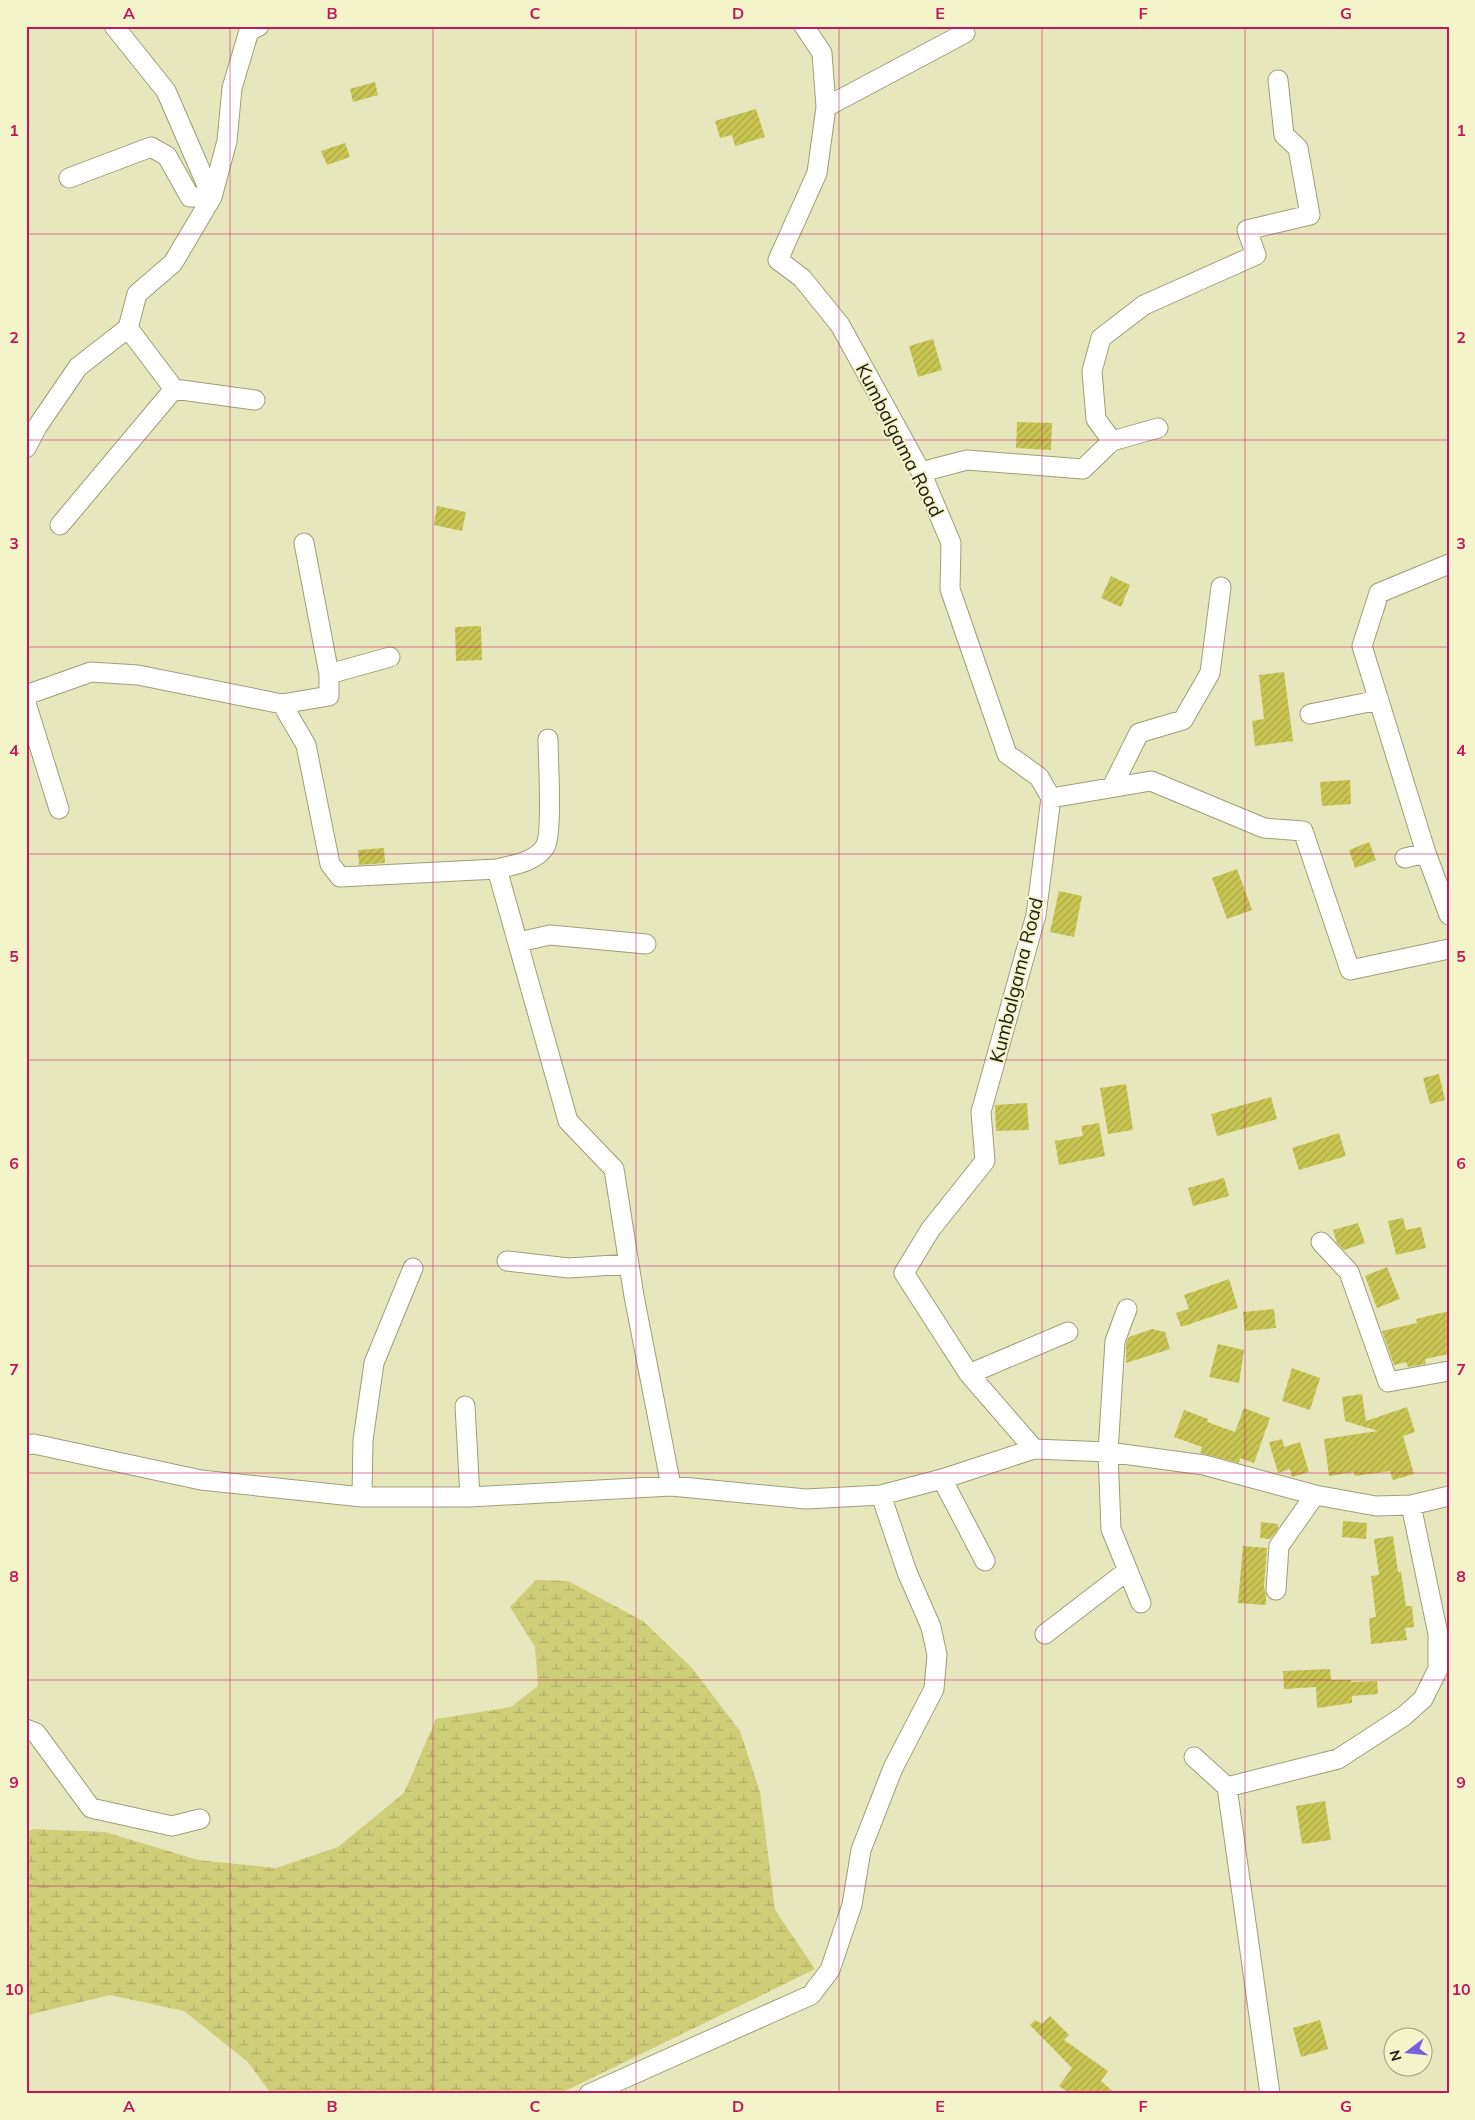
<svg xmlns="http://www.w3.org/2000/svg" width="1475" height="2120" font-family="Mulish,sans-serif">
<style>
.wetland{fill:url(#wetland-marsh)}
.building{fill:url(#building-hatch)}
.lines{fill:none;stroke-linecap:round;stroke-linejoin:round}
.street-casing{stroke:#9e9e78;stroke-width:21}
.street{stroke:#fff;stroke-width:19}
.grid{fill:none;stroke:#c2185b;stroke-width:1;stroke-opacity:0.55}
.labels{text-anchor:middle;stroke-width:4;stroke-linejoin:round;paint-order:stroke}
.street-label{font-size:19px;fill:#1b1a0c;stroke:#f4f4cb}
.neatline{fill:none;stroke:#c2185b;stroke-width:2}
.grid-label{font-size:16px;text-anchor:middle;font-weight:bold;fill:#c2185b}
</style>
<defs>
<pattern id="wetland-marsh" width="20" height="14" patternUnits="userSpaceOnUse" patternTransform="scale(1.25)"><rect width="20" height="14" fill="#cecd78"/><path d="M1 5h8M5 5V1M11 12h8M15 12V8" fill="none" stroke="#b0af67"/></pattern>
<pattern id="building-hatch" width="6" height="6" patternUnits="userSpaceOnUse" patternTransform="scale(1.25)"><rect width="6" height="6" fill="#c8c553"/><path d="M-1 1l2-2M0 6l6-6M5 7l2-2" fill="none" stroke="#aba947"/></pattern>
</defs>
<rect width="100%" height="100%" fill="#e7e7be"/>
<!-- wetland -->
<path class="wetland" d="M536,1580L568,1581L643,1621L692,1668L740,1731L760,1792L775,1910L815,1969L559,2094H271L248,2062L184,2011L110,1995L32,2014L26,2017V1832L33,1829L105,1832L198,1860L276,1868L338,1847L404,1793L436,1719L511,1707L538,1686L535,1647L510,1607Z"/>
<!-- building -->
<path class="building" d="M375,82L378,95L353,102L350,89Z
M756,109L765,137L735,146L732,135L720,138L715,121Z
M345,143L350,157L327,165L321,151Z
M933,339L942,370L918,377L909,346Z
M1017,422L1052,423L1051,450L1016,448Z
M437,506L466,512L462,531L434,525Z
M1111,576L1130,585L1121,607L1101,598Z
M481,626L482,660L456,661L455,627Z
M1284,672L1293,741L1255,746L1252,721L1264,719L1259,675Z
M1350,780L1351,804L1322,806L1320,782Z
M1369,842L1376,860L1355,868L1349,850Z
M384,848L385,863L359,865L358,850Z
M1237,869L1252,910L1227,919L1212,878Z
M1059,891L1082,896L1074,937L1050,932Z
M1439,1074L1445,1100L1430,1104L1423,1078Z
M1126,1084L1133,1130L1108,1134L1100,1088Z
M1271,1097L1277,1119L1217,1136L1211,1114Z
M1027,1103L1029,1130L996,1131L995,1105Z
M1099,1123L1105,1156L1059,1165L1055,1141L1083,1136L1081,1126Z
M1339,1133L1346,1156L1299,1170L1292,1148Z
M1224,1178L1229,1196L1193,1206L1188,1188Z
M1403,1218L1406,1230L1421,1227L1426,1248L1396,1255L1388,1221Z
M1358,1223L1365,1243L1344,1250L1337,1243L1333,1230Z
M1387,1267L1400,1299L1377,1308L1365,1276Z
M1229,1279L1238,1308L1181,1327L1176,1313L1189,1309L1184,1295Z
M1274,1309L1276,1328L1245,1331L1243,1312Z
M1449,1311V1354L1425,1359L1426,1364L1408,1367L1406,1362L1394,1365L1382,1331L1417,1323L1416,1319Z
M1152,1329L1165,1332L1170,1349L1126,1363V1343L1129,1337Z
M1218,1344L1244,1350L1239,1383L1209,1377Z
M1292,1368L1320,1378L1310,1410L1282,1401Z
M1362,1394L1366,1421L1407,1407L1415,1432L1403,1436L1414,1474L1393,1480L1390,1471L1355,1476L1354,1472L1329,1476L1324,1439L1378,1431L1345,1421L1342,1397Z
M1244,1408L1270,1418L1254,1463L1240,1458L1239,1463L1200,1453L1202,1447L1174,1437L1184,1410L1208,1419L1207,1422L1235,1432Z
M1282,1439L1284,1447L1300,1442L1309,1472L1292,1477L1290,1469L1278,1473L1269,1442Z
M1343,1521L1367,1523L1366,1539L1342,1537Z
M1261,1522L1278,1524V1529L1270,1539L1260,1538Z
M1393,1536L1398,1572H1401L1406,1606H1412L1414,1627L1405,1628L1407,1640L1371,1644L1369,1618L1376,1617L1371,1576L1379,1575L1374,1539Z
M1243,1546L1267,1548L1264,1586L1266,1596V1605L1238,1603Z
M1330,1669L1331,1680H1351V1682L1377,1681L1378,1694L1352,1696V1703L1317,1708L1316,1687L1284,1689L1283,1671Z
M1325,1801L1331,1840L1302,1844L1296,1806Z
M1050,2016L1069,2035L1064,2040L1108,2071L1101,2081L1116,2094H1070L1059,2086L1072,2068L1030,2025L1035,2020L1042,2024Z
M1320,2020L1328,2049L1301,2057L1293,2028Z"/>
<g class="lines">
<defs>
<path id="street" d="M804,26L822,53L826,107L817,173L778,260L802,278L840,325L921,472L951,543L950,589L1007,754L1039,777L1051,798L1036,915L981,1112L985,1161L930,1230L904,1273L969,1374L1034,1449
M826,107L965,33
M69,178L151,147L167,156L190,197H212L166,91L114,26
M128,328L174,389L255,400
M1112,441L1096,419L1092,371L1101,338L1144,305L1256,255L1247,230L1310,215L1298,148L1284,135L1278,80
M26,448L37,427L78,367L128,328L137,294L173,263L212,197L227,141L232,88L249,31L259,26
M921,472L967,460L1083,469L1112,441L1158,428
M60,525L174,389
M304,543L329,674
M26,695L91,672L138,675L282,704L306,745L330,864L340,877L497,869L568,1121L614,1169L634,1296L671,1486
M26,703L59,809
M282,704L329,696V674L390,657
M1310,714L1379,700
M1112,787L1139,733L1183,720L1210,673L1221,587
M1051,798L1151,781L1264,828L1303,831L1350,970L1449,949
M1426,853L1362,646L1379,593L1449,564
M1405,858L1426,853L1449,915
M497,869C513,865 535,862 545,847C553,834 548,758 548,739
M519,942L550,935L646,944
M1321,1242L1349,1272L1388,1382L1449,1371
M507,1261L569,1268L629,1264
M1127,1309L1115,1341L1108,1452L1111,1529L1141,1603
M969,1374L1068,1332
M465,1406L470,1497
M26,1445L34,1444L201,1480L362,1497H470L671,1486L806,1499L881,1495L942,1479L1034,1449L1108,1452L1204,1465L1315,1495L1376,1506L1411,1505L1449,1496
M942,1479L985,1561
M362,1497L363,1440L374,1363L413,1268
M1276,1590L1279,1546L1315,1495
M1045,1634L1127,1571
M26,1729L36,1733L91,1808L172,1826L200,1819
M1194,1757L1227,1787L1338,1759L1404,1716L1423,1699L1438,1669V1634L1411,1505
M1227,1787L1270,2094
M589,2094L811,1995L830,1970L852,1905L861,1850L893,1768L934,1689L937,1655L931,1627L907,1572L881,1495"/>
</defs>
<!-- street casing -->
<use href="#street" class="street-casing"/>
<!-- street -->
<use href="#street" class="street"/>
</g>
<!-- grid -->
<path class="grid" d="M230,26V2094M433,26V2094M636,26V2094M839,26V2094M1042,26V2094M1245,26V2094M26,234H1449M26,440H1449M26,647H1449M26,854H1449M26,1060H1449M26,1266H1449M26,1473H1449M26,1680H1449M26,1886H1449"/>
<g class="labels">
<!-- street labels -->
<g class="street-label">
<text transform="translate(900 440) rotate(63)" y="7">Kumbalgama Road</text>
<text transform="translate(1016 980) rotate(-76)" y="7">Kumbalgama Road</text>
</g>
</g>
<!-- border -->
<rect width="1475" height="2120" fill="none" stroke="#f4f4cb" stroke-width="55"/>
<!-- north arrow -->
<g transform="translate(1408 2052) rotate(254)"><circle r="24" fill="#f4f4cb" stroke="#9d9d7f"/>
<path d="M0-4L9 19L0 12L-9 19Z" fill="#7660db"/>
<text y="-8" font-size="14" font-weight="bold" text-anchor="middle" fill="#1b1a0c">N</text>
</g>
<rect x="28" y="28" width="1420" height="2064" class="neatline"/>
<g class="grid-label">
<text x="129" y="19">A</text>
<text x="332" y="19">B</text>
<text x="535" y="19">C</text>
<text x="738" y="19">D</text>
<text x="940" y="19">E</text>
<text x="1143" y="19">F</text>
<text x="1346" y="19">G</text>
<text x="14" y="136">1</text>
<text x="1461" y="136">1</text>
<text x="14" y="343">2</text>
<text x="1461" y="343">2</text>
<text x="14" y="549">3</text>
<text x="1461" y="549">3</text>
<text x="14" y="756">4</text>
<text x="1461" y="756">4</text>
<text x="14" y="962">5</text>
<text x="1461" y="962">5</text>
<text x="14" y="1169">6</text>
<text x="1461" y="1169">6</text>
<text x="14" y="1375">7</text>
<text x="1461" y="1375">7</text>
<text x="14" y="1582">8</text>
<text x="1461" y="1582">8</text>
<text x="14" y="1788">9</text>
<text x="1461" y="1788">9</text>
<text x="14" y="1995">10</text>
<text x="1461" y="1995">10</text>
<text x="129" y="2112">A</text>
<text x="332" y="2112">B</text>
<text x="535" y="2112">C</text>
<text x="738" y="2112">D</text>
<text x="940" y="2112">E</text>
<text x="1143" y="2112">F</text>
<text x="1346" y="2112">G</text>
</g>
</svg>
